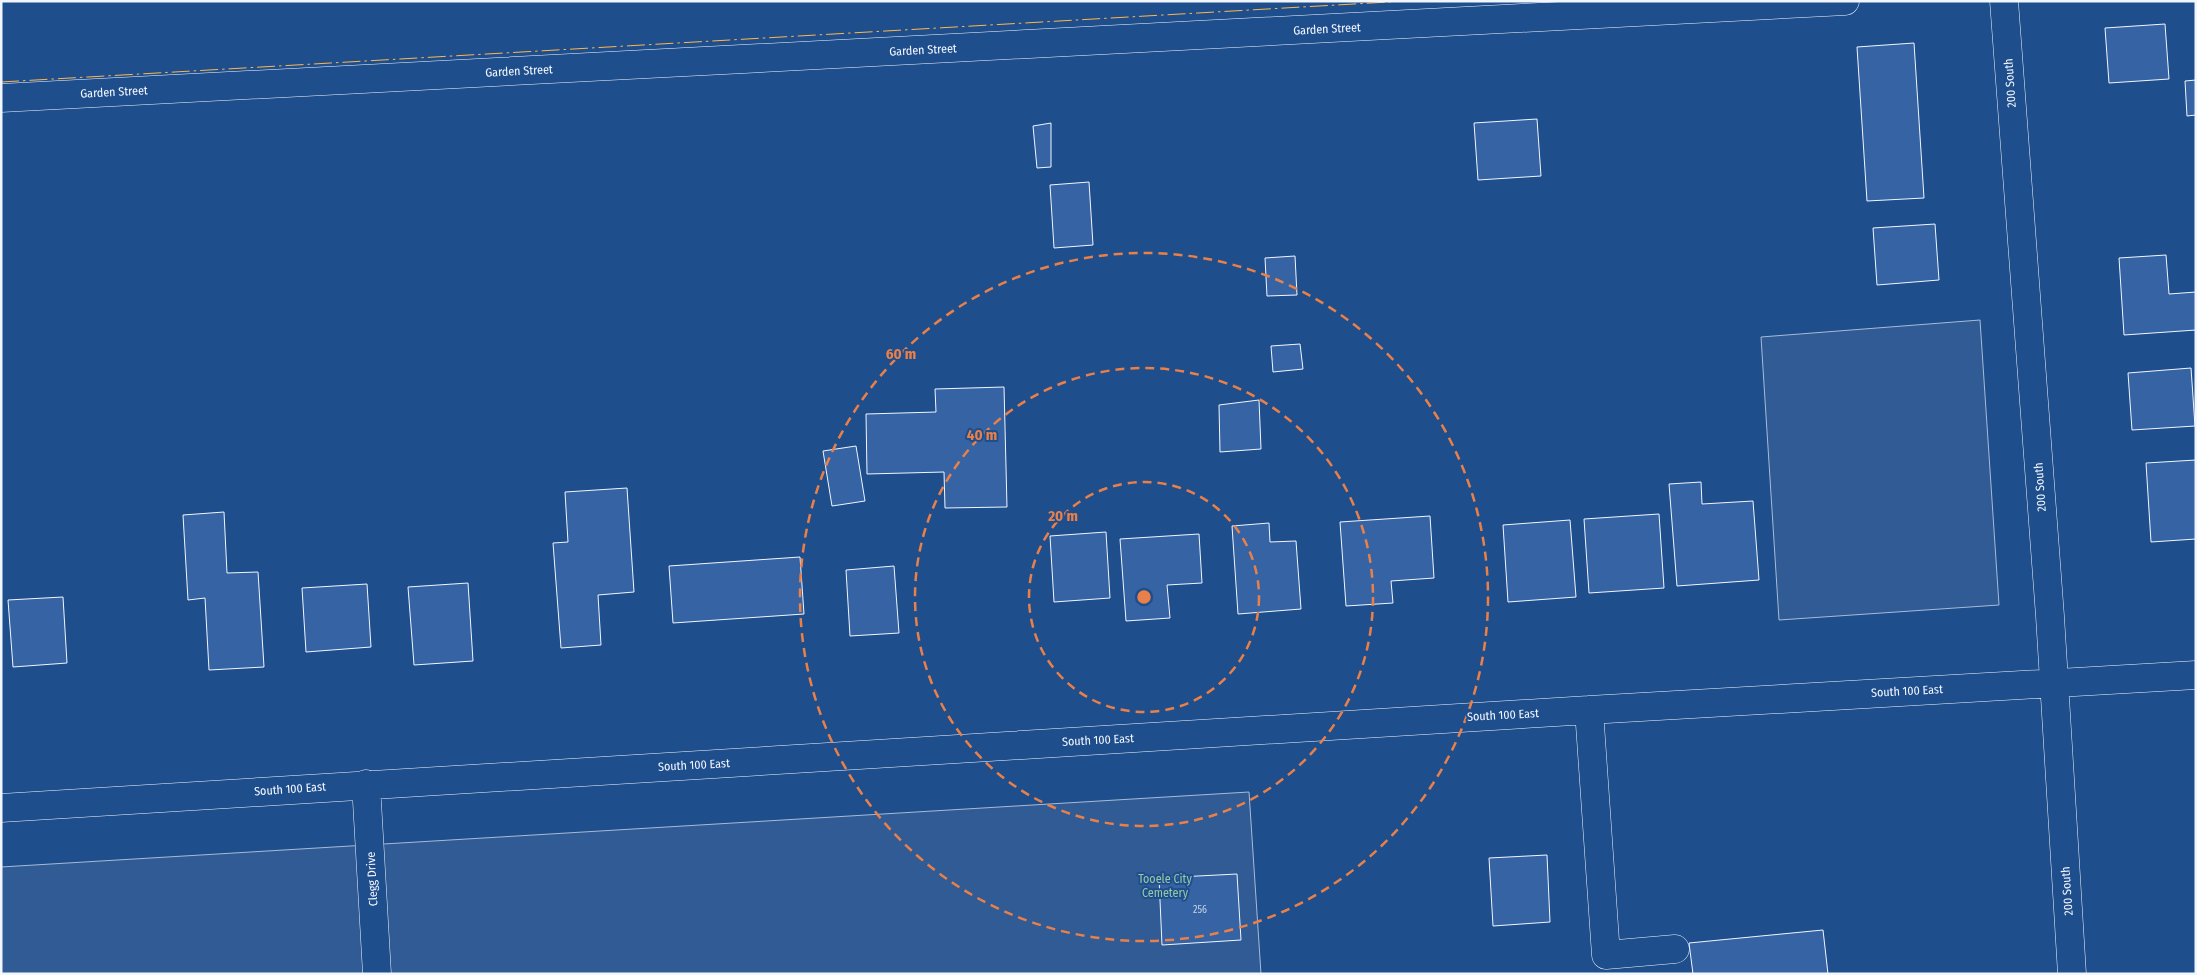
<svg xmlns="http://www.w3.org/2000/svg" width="2197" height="975" font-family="'Fira Sans Condensed',sans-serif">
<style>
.built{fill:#305b95;stroke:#a8bbd7}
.building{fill:#3563a3;stroke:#f2f6ff}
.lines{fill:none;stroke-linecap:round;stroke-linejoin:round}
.minor-casing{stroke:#f2f6ff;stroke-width:29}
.minor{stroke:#1f4e8c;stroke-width:28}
.power{stroke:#ffb74d;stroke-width:1;stroke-dasharray:18 4 2.5 4;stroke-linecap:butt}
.ring{fill:none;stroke:#ea8049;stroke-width:2.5;stroke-dasharray:9 6}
.labels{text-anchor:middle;stroke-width:4;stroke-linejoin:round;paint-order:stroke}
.number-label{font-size:10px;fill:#c3d1e8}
.street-label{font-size:12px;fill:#f2f6ff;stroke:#1f4e8c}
.park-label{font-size:12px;fill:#97c8a6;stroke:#1f4e8c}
.centre{fill:#ea8049;stroke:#1f4e8c;stroke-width:2.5}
.ring-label{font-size:15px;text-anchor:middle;font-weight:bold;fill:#ea8049;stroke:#1f4e8c;stroke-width:4;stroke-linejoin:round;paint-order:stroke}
</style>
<rect width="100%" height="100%" fill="#1f4e8c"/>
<!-- built -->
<path class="built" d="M1980,320L1999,605L1779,620L1761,337Z
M1249,792L1261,974H1V867Z"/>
<!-- building -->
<path class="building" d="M2165,24L2169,79L2109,83L2105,28Z
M1914,43L1924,198L1867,201L1857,47Z
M2196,80V115L2187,116L2185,81Z
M1537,119L1541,176L1478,180L1474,123Z
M1051,123V167L1037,168L1033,126Z
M1089,182L1093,245L1054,248L1050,185Z
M1935,224L1939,280L1877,285L1873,228Z
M2166,255L2169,294L2196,292V330L2124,335L2119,258Z
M1295,256L1297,295L1267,296L1265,258Z
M1300,344L1303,369L1273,372L1271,346Z
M2191,368L2195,426L2132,430L2128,373Z
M1004,387L1007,507L945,508L944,472L867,474L866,414L936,412L935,389Z
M1259,400L1261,449L1220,452L1219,405Z
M856,446L865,501L832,506L823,451Z
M2196,460V539L2151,542L2146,463Z
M1701,482L1702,504L1753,501L1759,580L1677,586L1669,484Z
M627,488L634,592L598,595L601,645L561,648L553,543L568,542L565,492Z
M224,512L227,573L258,572L264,667L209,670L205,598L188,600L183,515Z
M1659,514L1664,588L1589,593L1584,519Z
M1430,516L1434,578L1391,581L1393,603L1346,606L1340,522Z
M1570,520L1576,597L1508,602L1503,525Z
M1269,523L1270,542L1296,541L1301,609L1238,614L1232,526Z
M1106,532L1110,598L1054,602L1050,536Z
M1199,534L1202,583L1167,585L1170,618L1126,621L1120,539Z
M800,557L804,614L673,623L669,566Z
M894,566L899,633L850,636L846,570Z
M468,583L473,661L414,665L408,587Z
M367,584L371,647L306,652L302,588Z
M63,597L67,663L13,667L8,600Z
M1547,855L1550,922L1493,926L1489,858Z
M1237,874L1241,940L1162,945L1159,878Z
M1823,930L1828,974H1693L1689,943Z"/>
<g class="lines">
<defs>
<path id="minor" d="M2004,1L2050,616L2072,974
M1,98L1845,1
M1589,710L1606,955L1675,949
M366,784L377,974
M1,808L1589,710L2196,675"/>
</defs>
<!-- minor casing -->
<use href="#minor" class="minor-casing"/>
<!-- minor -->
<use href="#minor" class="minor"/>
<!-- power -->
<path class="power" d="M1,82L1406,1"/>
</g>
<!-- distance rings -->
<g class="ring">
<circle cx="1144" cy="597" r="115"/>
<circle cx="1144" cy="597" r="229"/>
<circle cx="1144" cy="597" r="344"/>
</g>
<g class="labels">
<!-- number labels -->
<g class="number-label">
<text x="1200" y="913">256</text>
</g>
<!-- street labels -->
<g class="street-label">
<text transform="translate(1327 29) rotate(-3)" y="4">Garden Street</text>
<text transform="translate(923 50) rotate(-3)" y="4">Garden Street</text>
<text transform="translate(519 71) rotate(-3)" y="4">Garden Street</text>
<text transform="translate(2010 83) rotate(-94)" y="4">200 South</text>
<text transform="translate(114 92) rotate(-3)" y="4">Garden Street</text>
<text transform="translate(2040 487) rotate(-94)" y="4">200 South</text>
<text transform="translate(1907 691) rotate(-3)" y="4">South 100 East</text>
<text transform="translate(1503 715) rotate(-3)" y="4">South 100 East</text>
<text transform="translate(1098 740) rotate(-3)" y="4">South 100 East</text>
<text transform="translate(694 765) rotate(-3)" y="4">South 100 East</text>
<text transform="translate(290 789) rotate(-4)" y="4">South 100 East</text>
<text transform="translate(372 879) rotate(-93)" y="4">Clegg Drive</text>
<text transform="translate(2067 891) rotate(-94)" y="4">200 South</text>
</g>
<!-- park labels -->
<g class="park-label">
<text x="1165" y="883">Tooele City<tspan x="1165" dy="14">Cemetery</tspan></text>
</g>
</g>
<circle cx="1144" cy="597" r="8" class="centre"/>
<g class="ring-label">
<text x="901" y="359">60 m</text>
<text x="982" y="440">40 m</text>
<text x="1063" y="521">20 m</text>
</g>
<!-- border -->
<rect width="2197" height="975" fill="none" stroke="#f2f6ff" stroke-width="5"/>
</svg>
